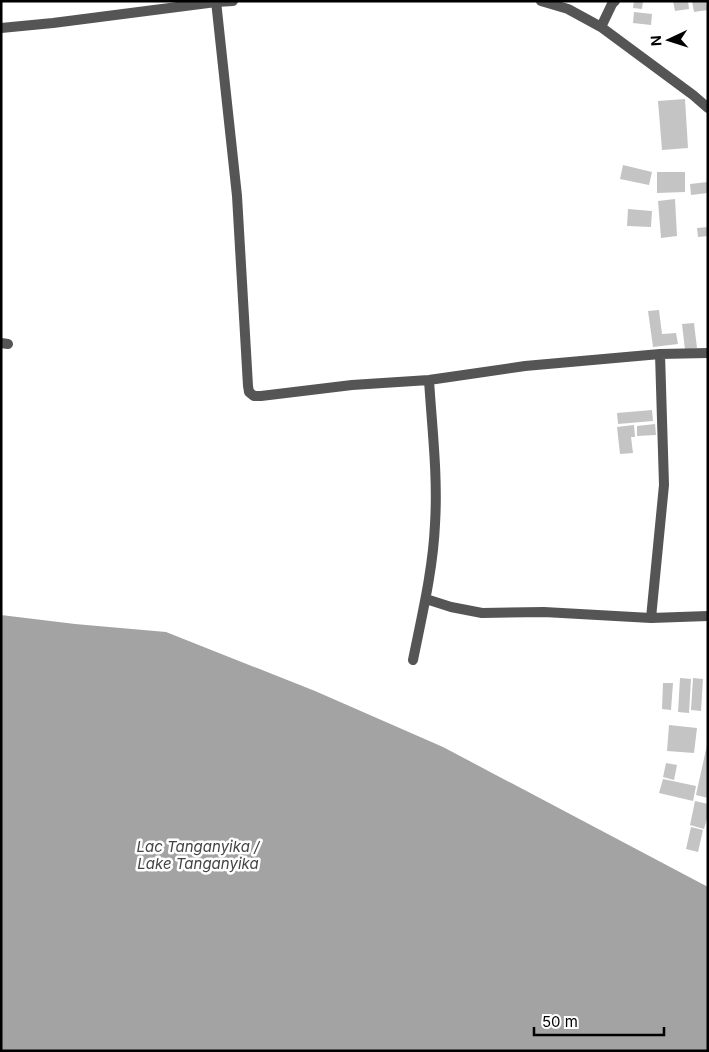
<svg xmlns="http://www.w3.org/2000/svg" width="709" height="1052" font-family="Inter,sans-serif">
<style>
.water{fill:#a3a3a3}
.building{fill:#c4c4c4}
.lines{fill:none;stroke-linecap:round;stroke-linejoin:round}
.minor{stroke:#555;stroke-width:10}
.labels{text-anchor:middle;stroke-width:5;stroke-linejoin:round;paint-order:stroke}
.water-label{font-size:15px;font-style:italic;fill:#444;stroke:#fff}
</style>
<rect width="100%" height="100%" fill="#fff"/>
<!-- water -->
<path class="water" d="M1,615L75,624L166,632L315,691L443,747L708,887V1051H1Z"/>
<!-- building -->
<path class="building" d="M634,1H643L642,9L633,8Z
M673,1H688L689,9L675,11Z
M692,1H706L708,10L694,12Z
M634,12L652,14L651,25L633,23Z
M685,99L688,148L662,150L658,101Z
M623,165L652,172L649,185L620,179Z
M657,172H685V192L657,193Z
M708,182V193L691,195L690,184Z
M675,199L677,236L661,238L658,201Z
M628,209L652,211L651,227L627,226Z
M708,227V236L698,237L697,228Z
M659,310L662,334L676,333L678,344L653,347L648,311Z
M694,323L697,348L685,350L682,324Z
M652,410L653,421L618,424L617,413Z
M655,424L656,435L637,436V426Z
M634,425L635,437H631L633,453L620,454L617,427Z
M680,678L691,679L689,713L678,712Z
M693,678L703,679L701,711L691,710Z
M663,683H673L671,710L662,709Z
M669,725L697,728L694,753L667,751Z
M707,745H708V798L696,795Z
M666,763L677,765L674,780L663,777Z
M663,779L696,786L693,801L659,793Z
M695,801L708,804V815L704,829L690,825Z
M691,827L703,830L698,852L686,849Z"/>
<g class="lines">
<!-- minor -->
<path class="minor" d="M216,1L237,196L248,386L249,392L254,396H261L352,385L429,380L525,366L660,354L708,353
M541,1L568,9L601,27L693,95L708,108
M601,27L612,4L615,1
M1,28L53,23L216,2L233,1
M1,343L8,344
M426,599L451,607L482,613L544,612L651,618L708,616
M651,618L664,485L660,354
M413,660C422,615 433,570 435,524C438,476 432,428 429,380"/>
</g>
<g class="labels">
<!-- water labels -->
<g class="water-label">
<text x="198" y="852">Lac Tanganyika /<tspan x="198" dy="17">Lake Tanganyika</tspan></text>
</g>
</g>
<!-- border -->
<rect width="709" height="1052" fill="none" stroke="#000000" stroke-width="5"/>
<!-- north arrow -->
<g transform="translate(669 40) rotate(266)" stroke="#ffffff" stroke-width="4" paint-order="stroke">
<path d="M0-4L9 19L0 12L-9 19Z" fill="#000000"/>
<text y="-8" font-size="14" font-weight="bold" text-anchor="middle" fill="#000000">N</text>
</g>
<!-- scale -->
<path d="M534 1027v8h130v-8" fill="none" stroke="#000000" stroke-width="2.5"/>
<text x="542" y="1027" font-size="15" fill="#000000" stroke="#ffffff" stroke-width="4" paint-order="stroke">50 m</text>
</svg>
